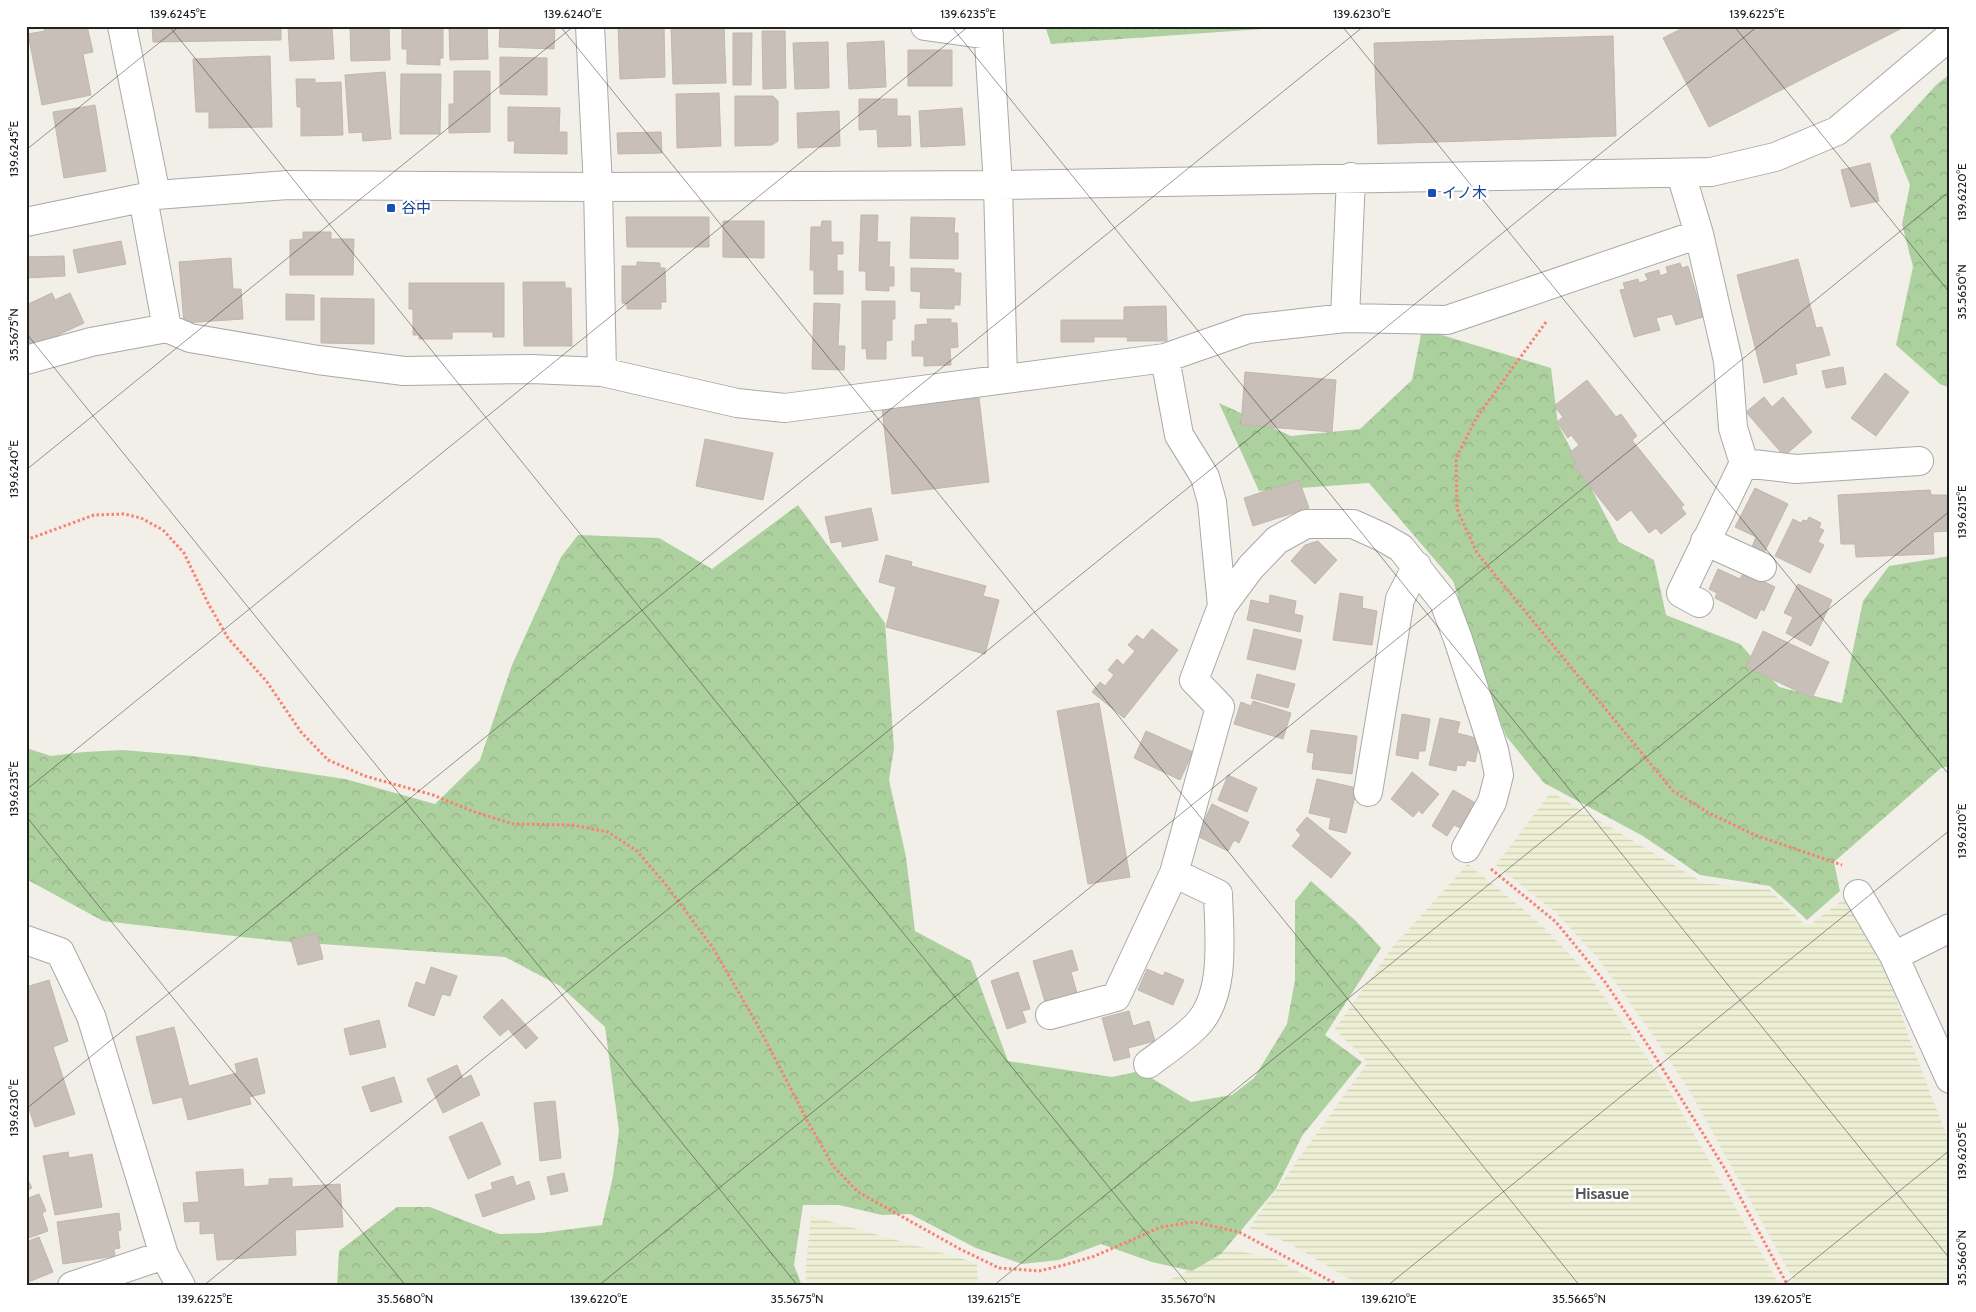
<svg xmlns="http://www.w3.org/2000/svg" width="1976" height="1312" font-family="Cabin,'Noto Sans JP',sans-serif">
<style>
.farmland{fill:url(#farmland-rules)}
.forest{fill:url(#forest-crowns)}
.building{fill:#c7bfb8;stroke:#c4b6ab}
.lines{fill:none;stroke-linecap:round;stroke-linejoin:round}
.minor-casing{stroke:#a9a9a9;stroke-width:30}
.path{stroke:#fa8072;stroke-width:3;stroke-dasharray:2.5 2.5;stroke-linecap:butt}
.minor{stroke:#fff;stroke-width:28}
.ticks{fill:none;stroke:#222;stroke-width:1;stroke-opacity:0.45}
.transit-dot{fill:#1a4fb4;stroke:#fff;stroke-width:2}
.labels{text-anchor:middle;stroke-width:5;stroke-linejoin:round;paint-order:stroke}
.transit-label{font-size:15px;fill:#164399;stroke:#fff;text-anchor:start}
.neighbourhood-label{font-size:16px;font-weight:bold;fill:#555;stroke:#fff}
.neatline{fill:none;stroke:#222;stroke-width:2}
.ticks-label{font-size:12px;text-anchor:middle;fill:#222}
</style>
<defs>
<pattern id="farmland-rules" width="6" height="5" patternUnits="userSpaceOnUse" patternTransform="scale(1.25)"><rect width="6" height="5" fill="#eef0d5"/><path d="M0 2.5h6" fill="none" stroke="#ccceb7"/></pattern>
<pattern id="forest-crowns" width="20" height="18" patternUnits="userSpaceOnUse" patternTransform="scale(1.25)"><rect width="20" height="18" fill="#add19e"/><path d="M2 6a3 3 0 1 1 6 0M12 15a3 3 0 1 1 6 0" fill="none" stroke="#95b388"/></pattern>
</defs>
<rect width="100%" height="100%" fill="#f2efe9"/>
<!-- farmland -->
<path class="farmland" d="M1551,792L1704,883L1770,890L1807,927L1848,896L1894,991L1907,1032L1950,1144V1286H1797L1692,1095L1648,1028L1597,957L1554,911L1496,865Z
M1468,864L1542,925L1588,974L1665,1083L1780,1286H1361L1289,1243L1249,1228L1368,1062L1335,1029L1394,945Z
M811,1216L977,1263L978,1286H809L805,1276Z
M1229,1249L1276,1259L1325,1286H1158Z"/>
<!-- forest -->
<path class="forest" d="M1045,26H1303L1051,44Z
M1950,74V388L1940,384L1896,345L1913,267L1902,224L1910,185L1890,136L1936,85Z
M1422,329L1551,368L1558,424L1619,542L1654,560L1666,615L1740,644L1779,687L1842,703L1863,601L1889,566L1950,556V766L1941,768L1834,862L1840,891L1807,920L1770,886L1700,875L1643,836L1544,783L1506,736L1482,672L1453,581L1369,483L1259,491L1219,403L1291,436L1360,429L1412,380Z
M798,505L885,623L894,748L889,780L906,857L915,931L971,961L1008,1061L1112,1077L1140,1071L1191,1102L1232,1095L1254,1078L1287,1024L1295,980V901L1311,881L1356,921L1381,948L1325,1035L1362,1062L1302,1136L1276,1189L1221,1254L1192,1271L1152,1262L1101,1244L1059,1260L1022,1264L976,1248L910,1214L882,1215L839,1205H803L794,1265L802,1286H337L339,1251L397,1207H430L499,1234L541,1233L602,1225L613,1176L619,1131L605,1027L560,986L505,957L279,941L103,921L26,879V748L51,756L84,752L123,750L193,756L345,779L435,804L480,760L512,665L561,557L578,535L659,538L712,569Z"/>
<!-- building -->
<path class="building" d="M43,26H73V29L87,26L93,52L83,54L91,95L42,105L28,34L45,31Z
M152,26H281V40L153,42Z
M288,26H332L334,59L290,61Z
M350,26H389L390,60L351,61Z
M402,26H443V58H440V65L407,64V49H402Z
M449,26H487L488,59L450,60Z
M500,26H555L554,49L499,47Z
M618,26H664L665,77L620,79Z
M671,26H724L726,83L673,84Z
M1680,26H1906L1709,127L1663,38L1681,29Z
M762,31H785L786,88L763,89Z
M733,33H752L751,85H733Z
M1613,36L1616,136L1378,144L1374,43Z
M884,41L886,87L849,89L847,43Z
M828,42L829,88L795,89L793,43Z
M908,50H952V86H908Z
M270,56L272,127L209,128V112H196L193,59Z
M500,57L547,58V95L500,94Z
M454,71H490V132L449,133V104H454Z
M385,72L391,139L363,141L362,132L349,133L345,75Z
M401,74H441L440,134H400Z
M296,79H315V83L341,82L343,135L301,136V107H297Z
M719,93L721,146L677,148L676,94Z
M735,96H773L778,101V141L772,145L735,146Z
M859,99H897V116H910L911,146L878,147L877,129L859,130Z
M95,105L106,171L64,178L53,112Z
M508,107L560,108L559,132H567V154L514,153L515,141H508Z
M962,108L965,145L921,147L919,111Z
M839,111L840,146L798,148L797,113Z
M661,132L662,153L618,154L617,133Z
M1870,163L1879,201L1851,207L1841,170Z
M861,215H878L877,242H890L889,267H894V286H889V291L866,290V271H859Z
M626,217H709V247H627Z
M911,217L955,218L954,233H958V259L910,258Z
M723,221H764V258L723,257Z
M822,221H831V242H843V254H837V271H843V294H814V270H810L811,227H821Z
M303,232H331V239H354L353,275H290V240L303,239Z
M121,241L126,264L78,273L73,250Z
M64,256L65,276L26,278V257Z
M231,258L233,289H241L243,319L184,323L179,262Z
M1798,259L1816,328L1822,327L1830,355L1795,364L1797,374L1764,383L1737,275Z
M637,262L660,263V268H665L666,302H661V309H627V304L622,303V266H637Z
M1680,263L1682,268L1688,266L1703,317L1676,325L1672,314L1656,318L1660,330L1634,337L1620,290L1625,289L1623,283L1638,279L1639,283L1648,280L1645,274L1659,270L1660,276L1668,273L1666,267Z
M911,268L954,269V273H961L960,305H954V309L920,308L921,292L911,291Z
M523,282H565V288H571L572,346H524Z
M409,283H504V337H493V332H452V339H419V335H413V309H409Z
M52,293L55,300L70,293L84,323L26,350V305Z
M286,294L314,295V320H286Z
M321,298L374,299V344L321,343Z
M862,301H895V319H892V340L886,341V359H867L866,348L862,349Z
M814,303L840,304L838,346H845L844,370L812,369Z
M1166,306L1167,341H1127L1128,337H1094V342H1061V320H1124V307Z
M927,319H951V323H957L958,347L950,348L951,365L924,366V356H912V341H915V325L928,324Z
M1843,367L1846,384L1826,388L1822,371Z
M1245,372L1336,380L1332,432L1241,425Z
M1885,373L1909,392L1876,436L1851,418Z
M1587,380L1616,417L1621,414L1637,436L1632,440L1684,505L1681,507L1686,514L1661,534L1656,528L1649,533L1631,510L1617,521L1573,465L1576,463L1569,453L1579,445L1571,435L1568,438L1557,422L1563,417L1554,406Z
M1764,397L1772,407L1783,397L1812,432L1784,456L1746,412Z
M979,398L989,482L892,494L882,409Z
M705,439L773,453L763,500L696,486Z
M1299,480L1309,508L1253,526L1244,498Z
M1755,488L1788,504L1764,553L1752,547L1756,537L1735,527Z
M1930,490L1931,495H1950V531L1933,532L1934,554L1856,557L1855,544H1841L1838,495Z
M871,508L878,540L842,547V541L831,543L825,517Z
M1809,517L1821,523L1819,528L1824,530L1818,542L1824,545L1810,573L1775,556L1793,519L1801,523L1803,520L1807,521Z
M1318,541L1337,560L1315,584L1291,561L1305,545Z
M886,555L912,562L911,566L986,586L983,596L999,600L985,654L886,627L896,587L879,582Z
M1718,569L1740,579L1744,572L1775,587L1764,611L1761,609L1756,619L1715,598L1717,593L1709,589Z
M1798,584L1832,600L1811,646L1786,633L1793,617L1784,613Z
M1340,593L1363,597L1362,608L1377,611L1372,645L1333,640Z
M1270,595L1296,601L1294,614L1303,616L1300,632L1247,620L1251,600L1269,604Z
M1152,629L1178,650L1124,718L1092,692L1100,682L1105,686L1114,675L1108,670L1117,659L1123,665L1135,651L1128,645L1137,635L1143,640Z
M1254,629L1302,640L1295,670L1247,659Z
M1763,631L1829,662L1812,698L1746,667Z
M1257,674L1295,684L1288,708L1251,698Z
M1253,701L1291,713L1283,739L1234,724L1241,702L1251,706Z
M1099,703L1130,877L1088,884L1057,711Z
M1402,714L1430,719L1425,751H1419L1418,759L1396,755Z
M1440,718L1460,722L1457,733L1480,739L1475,762L1467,760L1465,766L1457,765L1456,771L1429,765Z
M1311,730L1357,736L1352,774L1312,769L1314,753L1307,752Z
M1146,731L1193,752L1180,780L1134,758Z
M1412,772L1439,794L1422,814L1419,810L1413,817L1391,799Z
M1228,775L1257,788L1247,812L1218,800Z
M1317,779L1357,788L1346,833L1329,829L1331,818L1309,813Z
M1453,790L1479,805L1464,830L1454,825L1447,836L1432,826Z
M1212,804L1249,822L1239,843L1234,840L1228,851L1197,836Z
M1307,817L1351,853L1331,878L1292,846L1301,835L1296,830Z
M317,933L323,959L298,965L291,940Z
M1072,950L1078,970L1071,972L1077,993L1045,1002L1033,961Z
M431,967L457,976L450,996L442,994L434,1016L408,1006L416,982L425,985Z
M1147,969L1163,976L1165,972L1184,980L1173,1005L1138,990Z
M1018,972L1030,1009L1022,1011L1026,1022L1007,1029L991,981Z
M49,980L68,1041L53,1047L75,1114L35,1127L26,1100V987Z
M502,999L538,1038L526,1049L508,1029L500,1036L483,1017Z
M1129,1011L1133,1026L1149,1021L1155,1041L1128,1048L1130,1057L1114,1061L1102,1018Z
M379,1020L386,1047L350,1055L344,1029Z
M174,1027L189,1086L237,1073L235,1064L257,1058L265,1093L249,1097L251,1104L188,1120L182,1097L153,1104L136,1037Z
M457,1065L463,1079L471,1075L480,1095L443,1113L427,1079Z
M394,1077L402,1102L371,1112L362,1087Z
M555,1101L561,1158L540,1161L534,1103Z
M482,1122L501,1164L468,1179L449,1137Z
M68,1152L69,1158L92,1154L102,1207L55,1215L43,1156Z
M243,1169L244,1187L269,1185V1179L292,1178V1187L340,1184L343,1227L295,1230L296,1255L217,1260L214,1233L200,1234V1221L185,1222L183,1203L199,1202L196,1172Z
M564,1173L568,1191L551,1195L547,1177Z
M26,1176L32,1188L26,1191Z
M513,1176L516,1186L529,1181L535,1199L483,1217L475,1195L493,1189L491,1183Z
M39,1194L46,1211L42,1213L48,1231L26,1239V1199Z
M119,1213L121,1230L118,1231L120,1248L114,1249L115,1256L63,1264L57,1222Z
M39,1237L53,1272L26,1283V1242Z"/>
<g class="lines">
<defs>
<path id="minor" d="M122,26L156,195
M590,26L598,187L602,372
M925,26L989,35
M988,26L998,185L1003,379
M143,198L167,328
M26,222L156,195L288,185L598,187L998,185L1711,172L1775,157L1837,131L1950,36
M1699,234L1728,361L1733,428L1744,463L1796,469L1919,461
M1345,318L1351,177
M26,360L91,342L167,328L190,338L318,360L404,371L531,369L602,372L737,403L785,408L1165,358L1248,329L1345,318L1447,320L1699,234L1681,174
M1705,541L1762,567
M1699,603L1681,593L1744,463
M1222,606L1251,567L1277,540L1306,524H1353L1382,537L1401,548L1444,602L1458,639L1494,750L1499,775L1492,802L1466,848
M1368,792L1400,599L1417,566
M1858,894L1894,956L1950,1079
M26,940L60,952L91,1016L164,1255L181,1286
M1894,956L1950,928
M1050,1015L1116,997L1174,873L1220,707L1194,680L1222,606L1212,502L1205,477L1179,435L1165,358
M1148,1064C1164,1052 1182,1040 1196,1026C1227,995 1219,934 1218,894L1174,873
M72,1286L164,1255"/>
</defs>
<!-- minor casing -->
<use href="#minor" class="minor-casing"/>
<!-- path -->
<path class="path" d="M1546,322L1477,417L1456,458L1457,509L1477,553L1673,791L1709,813L1755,835L1842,865
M26,540L94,515L124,514L141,518L163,530L184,553L209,605L228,638L267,682L301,732L328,760L365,776L433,795L472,811L513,824L573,825L608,832L637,851L667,886L713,948L757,1024L807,1120L833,1166L858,1192L960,1249L999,1268L1039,1271L1064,1265L1095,1256L1161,1227L1194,1222L1239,1232L1340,1286
M1491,869L1556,922L1605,982L1651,1050L1725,1169L1788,1286"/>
<!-- minor -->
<use href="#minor" class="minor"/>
</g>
<!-- ticks -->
<path class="ticks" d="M169,26L1189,1286M560,26L1580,1286M951,26L1950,1259M1342,26L1950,776M1734,26L1950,293M26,150L180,26M26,333L798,1286M26,470L574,26M26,790L969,26M26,816L406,1286M26,1109L1364,26M203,1286L1758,26M598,1286L1950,191M993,1286L1950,511M1387,1286L1950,830M1782,1286L1950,1150"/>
<!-- markers -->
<g class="transit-dot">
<rect x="1427" y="188" width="10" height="10" rx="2.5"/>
<rect x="386" y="203" width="10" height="10" rx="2.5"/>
</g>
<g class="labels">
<!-- transit labels -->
<g class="transit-label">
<text x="1442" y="198">イノ木</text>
<text x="401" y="213">谷中</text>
</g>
<!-- neighbourhood labels -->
<g class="neighbourhood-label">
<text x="1602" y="1199">Hisasue</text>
</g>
</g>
<!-- border -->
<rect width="1976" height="1312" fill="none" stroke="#ffffff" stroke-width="55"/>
<rect x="28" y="28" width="1920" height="1256" class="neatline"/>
<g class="ticks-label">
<text x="178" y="18">139.6245°E</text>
<text x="573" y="18">139.6240°E</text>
<text x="968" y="18">139.6235°E</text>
<text x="1362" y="18">139.6230°E</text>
<text x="1757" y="18">139.6225°E</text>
<text transform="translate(14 149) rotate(-90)" y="4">139.6245°E</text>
<text transform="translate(1962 192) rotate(-90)" y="4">139.6220°E</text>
<text transform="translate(1962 292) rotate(-90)" y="4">35.5650°N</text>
<text transform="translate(14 335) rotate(-90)" y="4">35.5675°N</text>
<text transform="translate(14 469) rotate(-90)" y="4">139.6240°E</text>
<text transform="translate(1962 512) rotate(-90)" y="4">139.6215°E</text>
<text transform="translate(14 789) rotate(-90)" y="4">139.6235°E</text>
<text transform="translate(1962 831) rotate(-90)" y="4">139.6210°E</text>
<text transform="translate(14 1108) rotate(-90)" y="4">139.6230°E</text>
<text transform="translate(1962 1151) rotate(-90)" y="4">139.6205°E</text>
<text transform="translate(1962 1258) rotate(-90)" y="4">35.5660°N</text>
<text x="205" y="1303">139.6225°E</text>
<text x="405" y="1303">35.5680°N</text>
<text x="599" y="1303">139.6220°E</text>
<text x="797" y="1303">35.5675°N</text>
<text x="994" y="1303">139.6215°E</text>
<text x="1188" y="1303">35.5670°N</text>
<text x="1389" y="1303">139.6210°E</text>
<text x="1579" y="1303">35.5665°N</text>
<text x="1783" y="1303">139.6205°E</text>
</g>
</svg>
